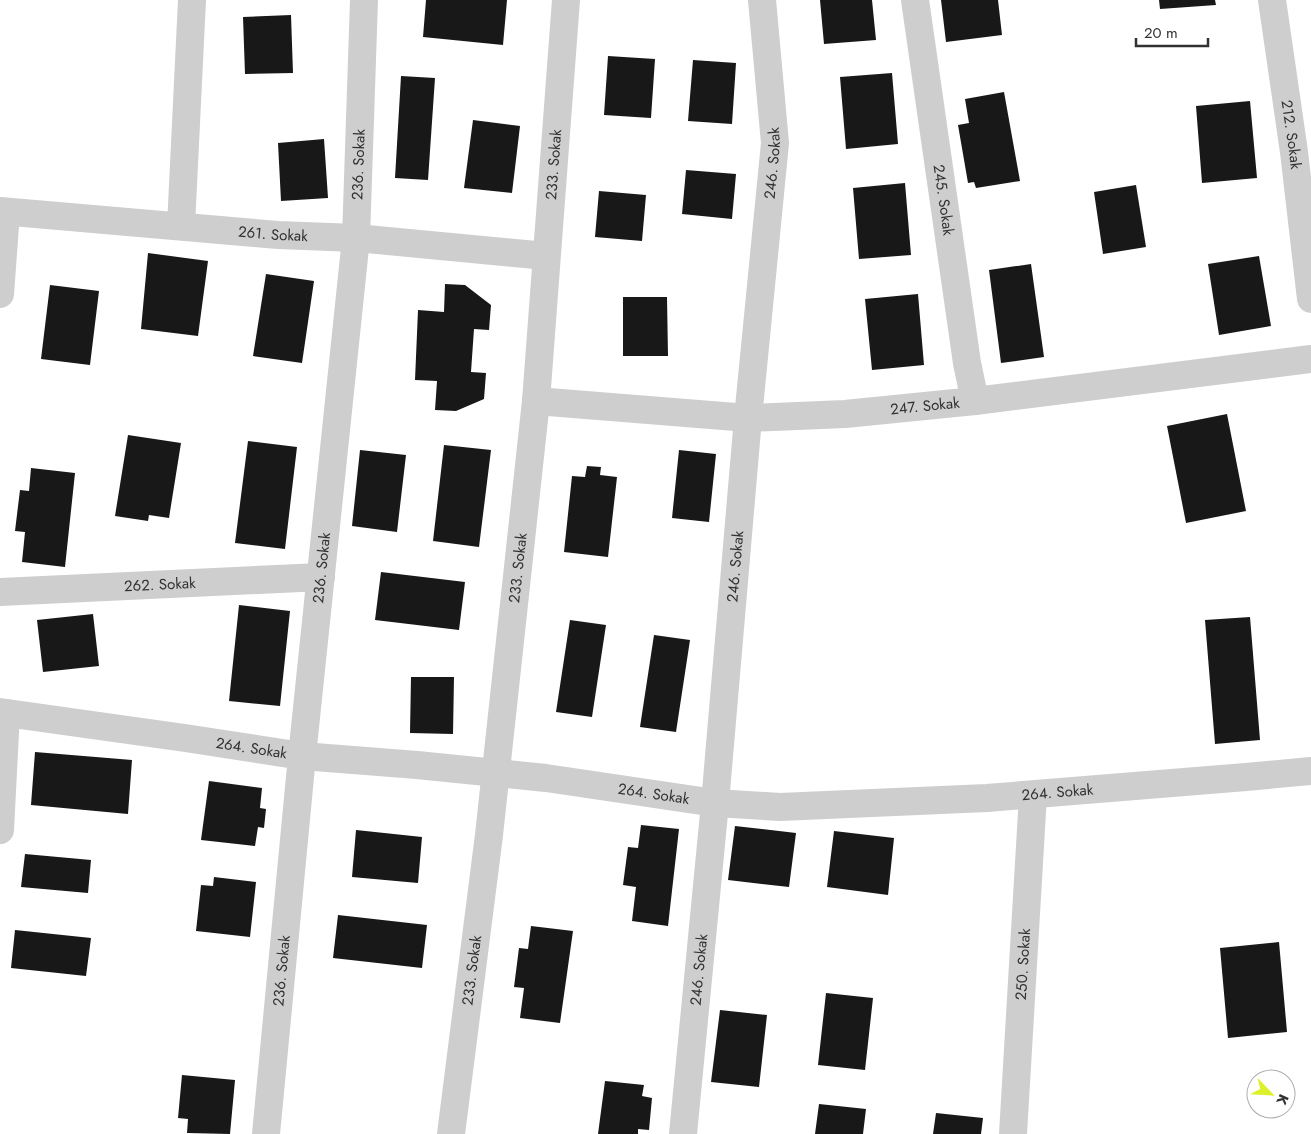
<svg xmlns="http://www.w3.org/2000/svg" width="1311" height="1134" font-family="Jost,sans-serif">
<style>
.building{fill:#181818}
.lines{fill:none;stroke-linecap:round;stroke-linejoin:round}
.minor{stroke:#cecece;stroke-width:28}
.labels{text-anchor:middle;stroke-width:5;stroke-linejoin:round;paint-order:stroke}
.street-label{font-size:15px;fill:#313131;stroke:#fff}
</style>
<rect width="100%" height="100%" fill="#fff"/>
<!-- building -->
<path class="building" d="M426,0H507L503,45L423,37Z
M820,0H872L876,40L824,44Z
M941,0H998L1002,35L946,42Z
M1159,0H1215L1216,5L1160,9Z
M291,15L293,73L245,74L243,17Z
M608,56L655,59L651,118L604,115Z
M693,60L736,63L732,124L688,121Z
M892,73L898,144L846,149L840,77Z
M401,76L435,78L428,180L395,178Z
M1004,92L1020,181L976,188L974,182L968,183L958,125L969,123L965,99Z
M1250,101L1257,178L1202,183L1196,106Z
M473,120L520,126L512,193L464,188Z
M324,139L328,198L281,201L278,143Z
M686,170L736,174L732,219L682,214Z
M905,183L911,255L859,259L853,188Z
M1136,185L1146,247L1103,254L1094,192Z
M599,191L646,195L642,241L595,237Z
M148,253L208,261L198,336L141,329Z
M1259,256L1271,326L1219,335L1208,264Z
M1031,264L1044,357L1001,363L989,270Z
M266,274L314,281L302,363L253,356Z
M445,284L465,285L491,305L489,330L474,329L471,372L486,373L484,399L456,411L435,410L437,381L415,380L418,310L444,312Z
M50,285L99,291L90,365L41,359Z
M918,294L924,365L872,370L865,299Z
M623,297H667L668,356H623Z
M1227,414L1246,511L1186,523L1167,426Z
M128,435L181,443L169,518L149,515L148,521L115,516Z
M248,441L297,447L285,549L235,543Z
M444,445L491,450L479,547L433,541Z
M360,450L406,455L397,532L352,526Z
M679,450L716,454L709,522L672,518Z
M587,466L601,467L600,475L617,477L608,557L564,552L572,476L585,477Z
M31,468L75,473L65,567L22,562L25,532L15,531L20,490L29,491Z
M381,572L465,582L459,630L375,620Z
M239,605L290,611L280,706L229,701Z
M93,614L99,666L43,672L37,620Z
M1250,617L1260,740L1215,744L1205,620Z
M570,620L606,625L592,717L556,712Z
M654,635L690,640L676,732L640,727Z
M411,677H454L453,734L410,733Z
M35,752L132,760L128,814L31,805Z
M209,781L262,788L260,808L266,809L264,828L258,827L255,846L201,840Z
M641,825L679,829L668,926L632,921L636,887L623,885L628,847L638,848Z
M735,826L796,833L789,887L728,880Z
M356,830L422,837L418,883L352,877Z
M834,831L894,838L888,895L827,887Z
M25,854L91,860L88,893L21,887Z
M214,877L256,882L250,937L196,931L201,885L213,886Z
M338,915L427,925L422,968L333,958Z
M531,926L573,931L560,1023L520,1018L524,988L514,987L519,948L528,949Z
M15,930L91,938L86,976L11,968Z
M1279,942L1287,1032L1228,1038L1220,948Z
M826,993L873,998L865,1070L818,1065Z
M720,1010L767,1015L759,1087L711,1082Z
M182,1075L235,1080L230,1134L187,1133L188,1119L178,1118Z
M605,1081L644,1085L642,1096L652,1098L649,1130L638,1129V1134H598Z
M819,1104L866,1109L863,1134H815Z
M936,1113L983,1118L981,1134H933Z"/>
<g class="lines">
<!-- minor -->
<g class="minor">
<path id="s1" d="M915,0L967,363L975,401"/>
<path id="s2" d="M1272,0L1294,152L1311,299"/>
<path id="s3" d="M0,211L278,235L356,238L546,256"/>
<path d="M181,226L192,0"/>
<path d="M0,294L6,212"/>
<path id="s4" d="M536,401L748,418L845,414L975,401L1311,359"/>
<path id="s5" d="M0,592L321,577"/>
<path id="s6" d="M0,712L185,738L302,756L417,765L546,778L715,803L780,807L987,798L1246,777L1311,771"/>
<path d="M0,830L6,713"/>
<path id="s7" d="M266,1134L302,756L356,238L364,0"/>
<path id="s8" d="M451,1134L489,835L536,401L566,0"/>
<path id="s9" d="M683,1134L715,803L748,418L775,143L762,0"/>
<path id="s10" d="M1013,1134L1033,795"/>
</g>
</g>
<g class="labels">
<!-- street labels -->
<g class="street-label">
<text dy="5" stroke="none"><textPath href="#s2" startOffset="136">212. Sokak</textPath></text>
<text dy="5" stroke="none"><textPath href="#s7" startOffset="974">236. Sokak</textPath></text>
<text dy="5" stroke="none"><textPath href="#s9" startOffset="975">246. Sokak</textPath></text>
<text dy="5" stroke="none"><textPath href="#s8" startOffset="975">233. Sokak</textPath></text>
<text dy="5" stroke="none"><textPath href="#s1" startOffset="202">245. Sokak</textPath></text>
<text dy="5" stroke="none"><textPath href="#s3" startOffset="274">261. Sokak</textPath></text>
<text dy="5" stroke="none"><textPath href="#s4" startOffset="390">247. Sokak</textPath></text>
<text dy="5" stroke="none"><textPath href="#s7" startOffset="569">236. Sokak</textPath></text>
<text dy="5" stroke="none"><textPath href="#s9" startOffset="570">246. Sokak</textPath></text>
<text dy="5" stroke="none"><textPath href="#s8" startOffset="570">233. Sokak</textPath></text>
<text dy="5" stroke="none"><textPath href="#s5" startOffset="160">262. Sokak</textPath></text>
<text dy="5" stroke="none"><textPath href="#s6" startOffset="254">264. Sokak</textPath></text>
<text dy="5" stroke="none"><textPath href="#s6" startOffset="1064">264. Sokak</textPath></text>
<text dy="5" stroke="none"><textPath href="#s6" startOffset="659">264. Sokak</textPath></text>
<text dy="5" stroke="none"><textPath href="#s10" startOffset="170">250. Sokak</textPath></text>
<text dy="5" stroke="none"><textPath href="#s7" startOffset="164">236. Sokak</textPath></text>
<text dy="5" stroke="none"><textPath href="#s8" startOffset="165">233. Sokak</textPath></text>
<text dy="5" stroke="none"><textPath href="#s9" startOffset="165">246. Sokak</textPath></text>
</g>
</g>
<!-- north arrow -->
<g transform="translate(1271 1094) rotate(115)"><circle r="24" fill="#ffffff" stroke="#adadad"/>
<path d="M0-4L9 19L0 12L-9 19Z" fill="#dcf02b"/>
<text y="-8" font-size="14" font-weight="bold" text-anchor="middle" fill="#313131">K</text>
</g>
<!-- scale -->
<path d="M1136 38v8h72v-8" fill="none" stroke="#313131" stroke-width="2.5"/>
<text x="1144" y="38" font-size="15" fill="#313131" stroke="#ffffff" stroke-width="4" paint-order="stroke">20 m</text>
</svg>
